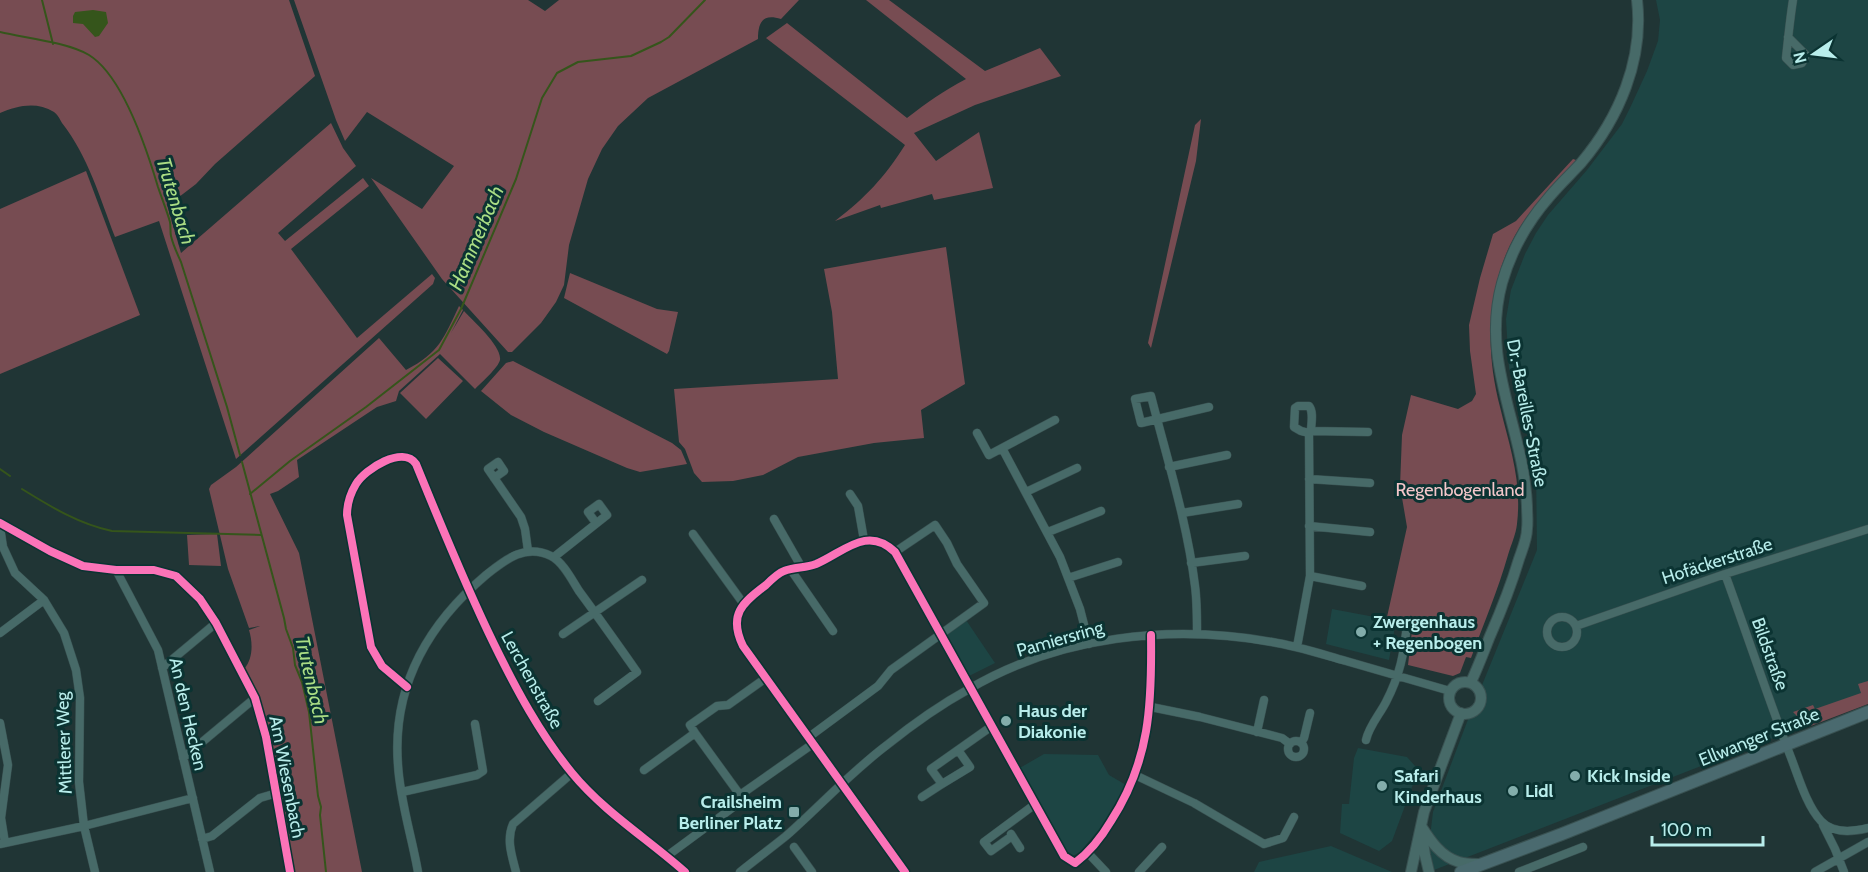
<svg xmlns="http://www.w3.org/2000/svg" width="1868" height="872" font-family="Cabin,sans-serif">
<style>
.built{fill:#1d4544}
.green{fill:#774c52}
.water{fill:#35551b}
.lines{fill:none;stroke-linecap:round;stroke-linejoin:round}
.stream{stroke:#35551b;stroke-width:2}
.street-casing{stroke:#395151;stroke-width:9}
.secondary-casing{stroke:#395151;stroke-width:12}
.primary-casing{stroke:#395151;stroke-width:14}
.street{stroke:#476a68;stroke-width:8}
.secondary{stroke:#476a68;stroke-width:10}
.primary{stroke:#4a6a6f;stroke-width:12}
.cycleway-casing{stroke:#0b3332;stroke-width:11}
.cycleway{stroke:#fb73b8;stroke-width:8}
.poi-dot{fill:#83adab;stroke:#0b3332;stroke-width:2}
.labels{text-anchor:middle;stroke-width:6;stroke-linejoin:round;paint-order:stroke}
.street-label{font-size:18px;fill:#b8edeb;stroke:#0b3332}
.park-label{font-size:18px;fill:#f4c7ca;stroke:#0b3332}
.poi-label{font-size:18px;font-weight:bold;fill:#b8edeb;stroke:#0b3332;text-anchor:start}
.water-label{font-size:20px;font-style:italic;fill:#aadd84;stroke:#0b3332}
</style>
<rect width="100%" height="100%" fill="#203535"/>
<!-- built -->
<path class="built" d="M1656,0H1868V701L1434,870L1429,845L1433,812L1467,722L1537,550L1536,467L1509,368L1506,319L1511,290L1525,254L1536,233L1548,215L1587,170L1622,124L1630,108L1647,71L1658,41L1660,20Z
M1332,609L1396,621L1389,660L1326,644Z
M966,620L995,663L969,676L946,635Z
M1358,748L1407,757L1415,766L1419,768L1392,841L1379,851L1340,833L1342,804H1349L1354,758Z
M1044,754L1098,755L1109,775L1126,785L1101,827L1080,852L1073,856L1064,852L1018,769Z
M1331,846L1392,872H1254L1259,862Z"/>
<!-- green -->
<path class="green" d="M0,0H289L315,76L215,164L196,184L179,197L169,212L181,253L331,123L343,148L356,166L278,233L285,241L363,178L369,186L291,249L357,338L432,274L435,278L433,284L236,459L159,221L115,237C100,198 88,156 62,123C60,119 57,114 54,112C36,101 17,106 0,113Z
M294,0H528L545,11L559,0H799L781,19C763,13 758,22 758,39L648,98L618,126L602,149L588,179L569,245L564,285L556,302L541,323L512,352H508L442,279L371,178L422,209L454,166L367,112L345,141L336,120Z
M866,0H889L985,71L1040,48L1061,76L975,105L914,133L936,161L979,132L993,188L934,200L932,194L881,208L880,205L835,221C866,197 884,178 905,145L766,38L787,23L907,118C928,102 943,91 966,79Z
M1201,119L1196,161L1151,348L1148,343L1195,125Z
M1573,159L1576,160L1571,168C1557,183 1541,198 1528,215C1487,271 1483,342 1500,407C1510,448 1522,481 1517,524C1516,534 1511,545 1508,555C1498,590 1484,623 1471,658L1466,657L1460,673L1453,676L1408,665L1413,622L1387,617L1407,527L1400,486L1402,435L1411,395L1458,409L1472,401L1476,394L1470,351L1469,325L1480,278L1493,234L1516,221Z
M86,171L140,315L0,374V209Z
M946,247L965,384L921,410L924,438L874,443L798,457L763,475L733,481L702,482L694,473L685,449L679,442L674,389L838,379L832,312L824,269Z
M570,273L657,309L678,312L669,351L667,354L564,298Z
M459,306L463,310L451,333L464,311C473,321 502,346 500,360C498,368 481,383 475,389L440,354L399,391L396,401L377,407L297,460L299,477L278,491L270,494L299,553L362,872H292L278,793L244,669C253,659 253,643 249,630L260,626L249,628L228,569L209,489L211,485L236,467L379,338L406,370C439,353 444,338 459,306Z
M438,358L463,381L426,419L400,393Z
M513,361L672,443L681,450L687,464L640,472L627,468L544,432L511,415L481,391L506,363Z
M217,534L221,566L189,565L187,535Z
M1868,681V704L1808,727L1793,712L1813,705L1815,709L1861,693L1858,684Z"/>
<!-- water -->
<path class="water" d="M93,10L106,12L108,23L99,36L95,37L83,24L73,23V16L75,12Z"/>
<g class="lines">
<!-- stream -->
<path class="stream" d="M42,0L53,44
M0,32C25,38 67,42 89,55C123,76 147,150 158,187C162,199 167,211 170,222C171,227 170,232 171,236C173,245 177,253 181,262L227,407L240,455
M242,462L284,618L286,629L293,648L295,665L302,682L309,712L318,796L321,807L320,815L326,872
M0,469L10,476
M22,489C51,507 79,524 112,531L261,535
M250,494L290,461L366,407L439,350L461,309L516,179L542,98L557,73L578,62L631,56L661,42L669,37L705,0"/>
<defs>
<path id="street" d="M1788,37L1806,55L1802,63L1793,65L1786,58C1788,39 1790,19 1793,0
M1311,431L1368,432
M977,433L989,455L1055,420
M1002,448L1060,557L1080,609L1089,644
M1169,467L1227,455
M494,478L504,471L498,462L488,469L521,517L525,529L528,551
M1309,479L1370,483
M1026,492L1077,468
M850,494L858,506L864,540
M1182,513L1238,504
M774,519L802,568
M0,523L50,551L83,566L116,570H154L176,576L200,599L216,623L255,698L266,737L290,872
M1309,526L1370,532
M0,527L3,547L15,573L44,600L64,633L76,670L80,698L79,782L84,826L95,872
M1048,532L1101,511
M693,534L743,603
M554,557L607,515L599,504L588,512L596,523
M1191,563L1245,556
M116,570L158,650L210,872
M791,570L833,631
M1725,574C1747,634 1767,695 1790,755C1798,775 1806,805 1821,821C1833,834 1852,832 1868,828
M1310,576L1362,586
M1068,578L1118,562
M1547 632a15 15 0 1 1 30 0a15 15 0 1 1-30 0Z
M1576,626L1725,574L1868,529
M0,633L44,600
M1197,633C1197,617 1197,601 1195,586C1187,521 1167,459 1151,396L1135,399L1141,423L1209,407
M563,634L642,580
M1297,647L1310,576L1309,433L1311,431C1311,424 1314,412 1309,406H1298L1295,408L1294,427L1301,431L1309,433
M162,668L216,623
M407,687L382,666L371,647L347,515C347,504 350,494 356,484C365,469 403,445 416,464C441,525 465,585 494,644C516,689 540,734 572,773C604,812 648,839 685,872
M1151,707L1200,717L1282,738L1290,744
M0,723L8,765L1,818L5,843
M1257,732L1264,700
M695,733L740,795
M809,737L878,686L891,670L984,603L957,564L947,543L935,525L895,552
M1366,740C1369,726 1380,714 1386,702C1400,675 1404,654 1407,624
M1288 749a8 8 0 1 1 16 0a8 8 0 1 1-16 0Z
M1301,743L1304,738L1310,713
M183,758L255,698
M644,770L695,733L690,725L717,706L728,705L766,678
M1135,775L1194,803L1264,844L1283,838L1294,817
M942,784L970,767L958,750
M402,792L477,775L483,771L475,724
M922,797L942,784L931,769L992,726
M1823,825L1835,849L1844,872
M1011,834L1020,848
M1012,836L991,851L984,842L1034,805
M202,839L212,836L260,798L277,793
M0,844L84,826L193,798
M794,847L812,872
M1088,853L1106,872
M667,856L743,800L740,795L814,743
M418,872C412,837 400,801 398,765C392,687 428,624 486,575C505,560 525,543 551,556C563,562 572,580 579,591C599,618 618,645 637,672L598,701
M516,872C512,856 506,840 513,824L572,773
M740,872C755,860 771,848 786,836C820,806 851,772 887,745C913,724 940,705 969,689C1059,636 1170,624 1272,642C1297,646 1321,654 1346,661C1381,671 1416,681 1450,691
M905,872L743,646C728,615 742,603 766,585C771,580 778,573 784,571C794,567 806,568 816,564C844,552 867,525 895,552L1064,856L1075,863C1091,851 1101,838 1111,821C1150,761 1152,704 1151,635
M1139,872L1162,847
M1519,872L1583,847
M1815,872L1868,842"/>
<path id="secondary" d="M1449 698a16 16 0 1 1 32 0a16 16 0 1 1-32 0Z
M1471,682C1478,667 1484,651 1490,636C1501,611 1511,586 1519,559C1522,550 1527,539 1527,529C1528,522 1527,514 1527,506C1524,428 1480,363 1502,283C1511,251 1528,221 1550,196C1560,184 1571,174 1581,163C1619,118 1644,60 1637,0
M1421,826C1430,840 1441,857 1459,862C1465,864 1472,864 1478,864
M1422,835L1425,855L1429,872
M1411,872L1424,812L1461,713"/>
<path id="primary" d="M1461,872L1562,834L1868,712"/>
</defs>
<!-- street casing -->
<use href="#street" class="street-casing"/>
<!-- secondary casing -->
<use href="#secondary" class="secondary-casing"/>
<!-- primary casing -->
<use href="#primary" class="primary-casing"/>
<!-- street -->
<use href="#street" class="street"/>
<!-- secondary -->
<use href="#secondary" class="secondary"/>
<!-- primary -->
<use href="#primary" class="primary"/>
<defs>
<path id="cycleway" d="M0,523L50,551L83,566L116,570H154L176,576L200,599L216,623L255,698L266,737L290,872
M407,687L382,666L371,647L347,515C347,504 350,494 356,484C365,469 403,445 416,464C441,525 465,585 494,644C516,689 540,734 572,773C604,812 648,839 685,872
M905,872L743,646C728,615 742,603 766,585C771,580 778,573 784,571C794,567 806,568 816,564C844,552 867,525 895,552L1064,856L1075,863C1091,851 1101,838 1111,821C1150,761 1152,704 1151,635"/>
</defs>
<!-- cycleway casing -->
<use href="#cycleway" class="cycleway-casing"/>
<!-- cycleway -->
<use href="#cycleway" class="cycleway"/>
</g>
<!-- markers -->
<g class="poi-dot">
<circle cx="1361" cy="632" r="6"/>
<circle cx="1006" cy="721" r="6"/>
<circle cx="1575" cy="776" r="6"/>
<circle cx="1382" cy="786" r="6"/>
<circle cx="1513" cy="791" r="6"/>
<rect x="788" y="806" width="12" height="12" rx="3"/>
</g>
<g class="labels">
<!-- street labels -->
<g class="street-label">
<text transform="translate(1527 413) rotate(79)" y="6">Dr.-Bareilles-Straße</text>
<text transform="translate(1717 561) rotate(-18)" y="6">Hofäckerstraße</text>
<text transform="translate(1060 639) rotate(-16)" y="6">Pamiersring</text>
<text transform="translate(1770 654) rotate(70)" y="6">Bildstraße</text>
<text transform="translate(532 680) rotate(61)" y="6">Lerchenstraße</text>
<text transform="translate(188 714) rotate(77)" y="6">An den Hecken</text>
<text transform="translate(1759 737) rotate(-22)" y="6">Ellwanger Straße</text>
<text transform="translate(64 743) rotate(-92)" y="6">Mittlerer Weg</text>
<text transform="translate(287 777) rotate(79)" y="6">Am Wiesenbach</text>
</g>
<!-- park labels -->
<g class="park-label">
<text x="1460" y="496">Regenbogenland</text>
</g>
<!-- poi labels -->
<g class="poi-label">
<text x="1373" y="628">Zwergenhaus<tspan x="1373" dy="21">+ Regenbogen</tspan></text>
<text x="1018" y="717">Haus der<tspan x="1018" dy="21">Diakonie</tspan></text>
<text x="1394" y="782">Safari<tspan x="1394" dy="21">Kinderhaus</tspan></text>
<text x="1587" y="782">Kick Inside</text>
<text x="1525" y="797">Lidl</text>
<text x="782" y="808" text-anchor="end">Crailsheim<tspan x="782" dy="21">Berliner Platz</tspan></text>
</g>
<!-- water labels -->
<g class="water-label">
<text transform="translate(176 201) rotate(73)" y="7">Trutenbach</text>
<text transform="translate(476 238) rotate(-67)" y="7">Hammerbach</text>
<text transform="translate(312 680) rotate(77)" y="7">Trutenbach</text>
</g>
</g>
<!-- north arrow -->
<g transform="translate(1814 54) rotate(256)" stroke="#0b3332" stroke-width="4.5" paint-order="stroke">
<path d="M0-4.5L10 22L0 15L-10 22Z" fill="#b8edeb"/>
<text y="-9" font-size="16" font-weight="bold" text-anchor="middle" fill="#b8edeb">N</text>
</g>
<!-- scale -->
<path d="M1652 836v9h111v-9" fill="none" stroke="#b8edeb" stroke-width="3"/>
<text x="1661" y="836" font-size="18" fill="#b8edeb" stroke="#0b3332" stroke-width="4.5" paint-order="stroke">100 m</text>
</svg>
